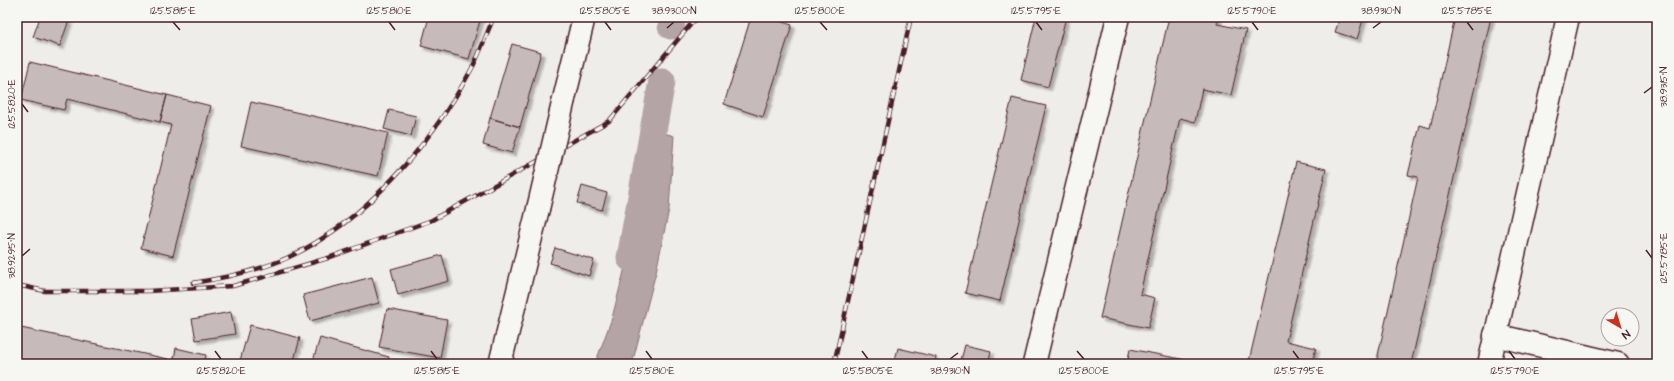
<svg xmlns="http://www.w3.org/2000/svg" width="1674" height="381" font-family="'Architects Daughter',sans-serif">
<style>
.water{fill:#b4a4a5;stroke:#8a6f74}
.lines{fill:none;stroke-linecap:round;stroke-linejoin:round}
.canal{stroke:#b4a4a5;stroke-width:27}
.building{fill:#c6babb;stroke:#4a1f2b;filter:url(#shadow)}
.minor-casing{stroke:#4a1f2b;stroke-width:25}
.primary-casing{stroke:#4a1f2b;stroke-width:25}
.minor{stroke:#f6f6f2;stroke-width:22}
.primary{stroke:#f6f6f2;stroke-width:22}
.rail-casing{stroke:#4a1f2b;stroke-width:4.5}
.rail{stroke:#f6f6f2;stroke-width:3;stroke-dasharray:9;stroke-linecap:butt}
.minor-bridge-casing{stroke:#4a1f2b;stroke-width:25;stroke-linecap:butt}
.minor-bridge{stroke:#f6f6f2;stroke-width:22}
.ticks{fill:none;stroke:#4a1f2b;stroke-width:1.5}
.neatline{fill:none;stroke:#4a1f2b;stroke-width:1.5}
.ticks-label{font-size:10px;text-anchor:middle;fill:#4a1f2b}
</style>
<defs>
<filter id="shadow"><feDropShadow dx="3.5" dy="3.5" stdDeviation="1" flood-color="#0004"/></filter>
</defs>
<rect width="100%" height="100%" fill="#efedea"/>
<filter id="ink" filterUnits="userSpaceOnUse"><feTurbulence type="fractalNoise" baseFrequency=".025" numOctaves="2"/><feDisplacementMap in="SourceGraphic" scale="8" xChannelSelector="R" yChannelSelector="G"/><feConvolveMatrix kernelMatrix="1 2 1 2 8 2 1 2 1" color-interpolation-filters="sRGB"/></filter>
<g filter="url(#ink)">
<!-- water -->
<path class="water" d="M663,17H679L664,31Z
M654,130L674,136L669,209L656,272L632,364H595L612,318L639,213L646,179Z"/>
<g class="lines">
<!-- canal -->
<path class="canal" d="M671,26L673,17
M630,258L662,81"/>
</g>
<!-- building -->
<path class="building" d="M40,17H70L60,46L33,37Z
M429,17H481L469,59L421,46Z
M751,17H767L792,25L763,117L724,104Z
M1036,17H1066L1048,87L1021,80Z
M1169,17H1219L1217,24L1246,30L1231,95L1202,89L1195,122L1180,118L1140,294L1155,298L1148,328L1100,318Z
M1340,17H1364L1357,39L1335,32Z
M1455,17H1491L1411,364H1376L1418,177L1408,175L1420,125L1430,128Z
M512,44L541,52L520,127L490,118Z
M30,62L167,95L160,122L67,99L64,110L21,100Z
M167,95L211,106L173,256L141,248L171,125L160,122Z
M1012,98L1046,106L1000,301L965,293Z
M251,102L388,133L378,176L241,146Z
M389,110L416,116L411,136L384,129Z
M490,118L520,127L512,153L483,145Z
M1296,162L1326,169L1286,341L1316,348L1312,364H1263L1249,361Z
M582,186L607,193L602,210L577,203Z
M555,248L594,260L589,276L550,263Z
M442,255L449,281L398,295L391,269Z
M372,277L379,303L310,321L303,295Z
M387,309L447,320L440,358L379,347Z
M231,312L235,334L196,340L192,319Z
M250,325L300,338L293,364H239Z
M21,328L168,359L167,364H53L44,362V364H17V346Z
M320,338L389,357L387,364H312Z
M965,345L991,351L988,364H960Z
M176,348L206,355L204,364H173Z
M898,348L936,357L935,364H894Z
M1130,349L1186,360V364H1127Z"/>
<g class="lines">
<defs>
<path id="minor" d="M564,99L584,17
M1495,335L1618,364
M500,364L538,209
M1034,364L1118,17"/>
<path id="primary" d="M1489,364L1568,17"/>
</defs>
<!-- minor casing -->
<use href="#minor" class="minor-casing"/>
<!-- primary casing -->
<use href="#primary" class="primary-casing"/>
<!-- minor -->
<use href="#minor" class="minor"/>
<!-- primary -->
<use href="#primary" class="primary"/>
<defs>
<path id="rail" d="M193,283C224,278 261,270 289,257C365,222 432,142 471,70C480,54 486,34 494,17
M17,285L45,291H148L233,286L328,258L432,220L609,121L697,17
M834,364L911,17"/>
</defs>
<!-- rail casing -->
<use href="#rail" class="rail-casing"/>
<!-- rail -->
<use href="#rail" class="rail"/>
<defs>
<path id="minor-bridge" d="M538,209L564,99"/>
</defs>
<!-- minor-bridge casing -->
<use href="#minor-bridge" class="minor-bridge-casing"/>
<!-- minor-bridge -->
<use href="#minor-bridge" class="minor-bridge"/>
</g>
</g>
<!-- ticks -->
<path class="ticks" d="M173,22L180,30M389,22L395,30M605,22L611,30M820,22L827,30M1036,22L1042,30M1252,22L1258,30M1467,22L1473,30M667,28L674,22M1373,28L1381,22M1644,93L1652,87M22,104L28,112M1646,250L1652,258M22,256L30,249M215,351L221,359M431,351L437,359M646,351L652,359M862,351L868,359M1077,351L1084,359M1293,351L1299,359M1509,351L1515,359M950,359L958,353"/>
<!-- margin -->
<rect width="1674" height="381" fill="none" stroke="#f6f6f2" stroke-width="44"/>
<!-- north arrow -->
<g transform="translate(1620 327) rotate(142)"><circle r="19" fill="#f6f6f2" stroke="#b1a0a2"/>
<path d="M0-3L7 15L0 10L-7 15Z" fill="#c8321e"/>
<text y="-6" font-size="11" font-weight="bold" text-anchor="middle" fill="#4a1f2b">N</text>
</g>
<rect x="22" y="22" width="1630" height="337" class="neatline"/>
<g class="ticks-label">
<text x="173" y="14">125.5815°E</text>
<text x="389" y="14">125.5810°E</text>
<text x="605" y="14">125.5805°E</text>
<text x="674" y="14">38.9300°N</text>
<text x="820" y="14">125.5800°E</text>
<text x="1036" y="14">125.5795°E</text>
<text x="1252" y="14">125.5790°E</text>
<text x="1381" y="14">38.9310°N</text>
<text x="1467" y="14">125.5785°E</text>
<text transform="translate(1663 87) rotate(-90)" y="4">38.9315°N</text>
<text transform="translate(11 104) rotate(-90)" y="4">125.5820°E</text>
<text transform="translate(11 256) rotate(-90)" y="4">38.9295°N</text>
<text transform="translate(1663 258) rotate(-90)" y="4">125.5785°E</text>
<text x="221" y="374">125.5820°E</text>
<text x="437" y="374">125.5815°E</text>
<text x="652" y="374">125.5810°E</text>
<text x="868" y="374">125.5805°E</text>
<text x="950" y="374">38.9310°N</text>
<text x="1084" y="374">125.5800°E</text>
<text x="1299" y="374">125.5795°E</text>
<text x="1515" y="374">125.5790°E</text>
</g>
</svg>
